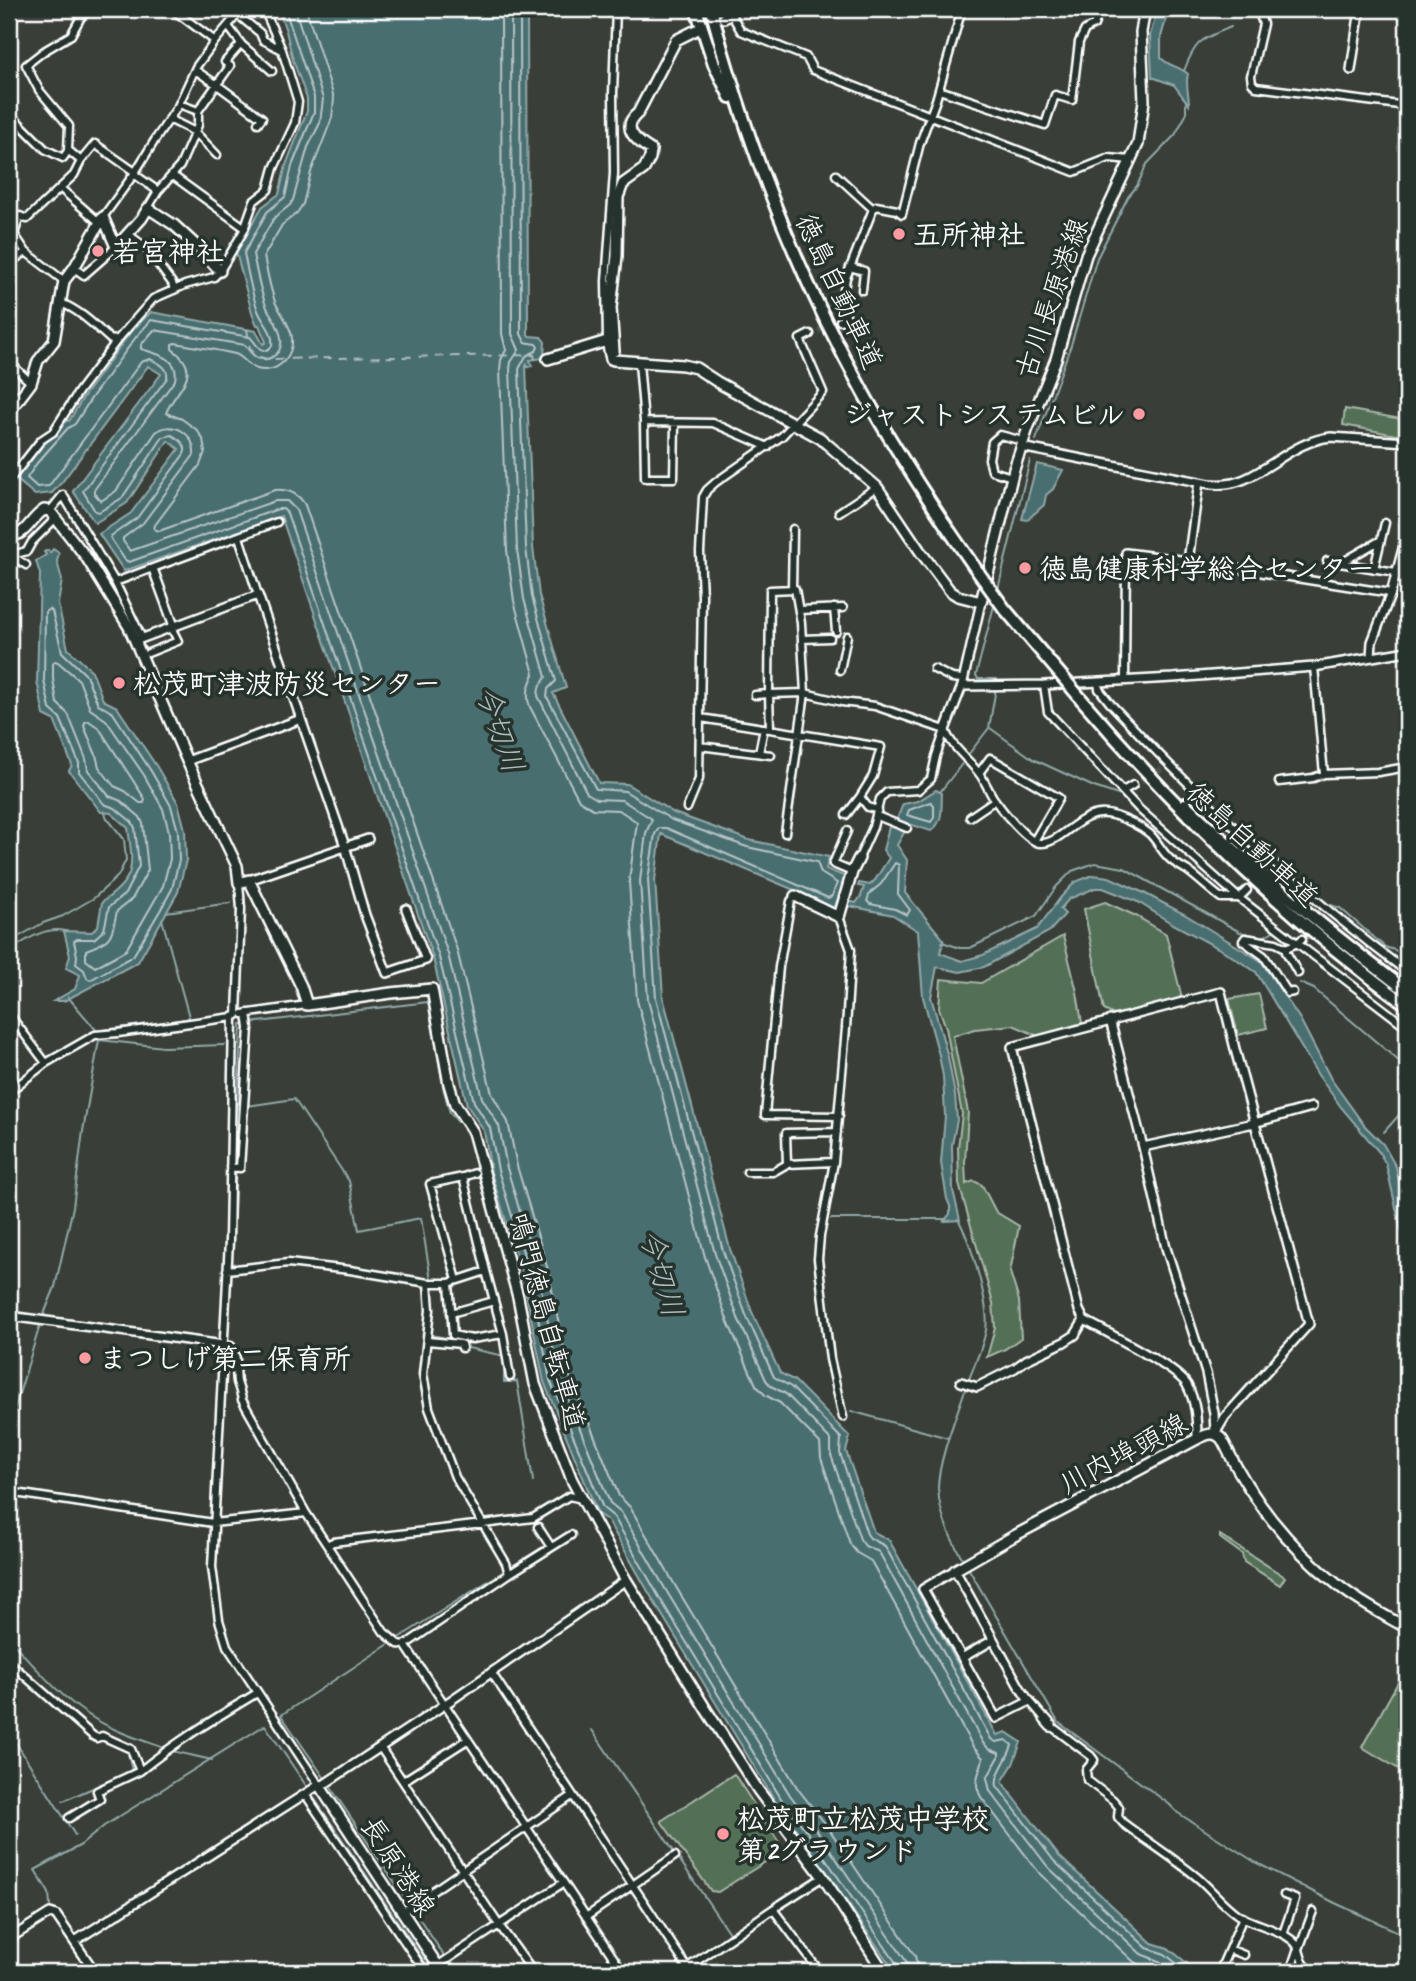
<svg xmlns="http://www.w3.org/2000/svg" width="1416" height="1981" font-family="Caveat,'Klee One',sans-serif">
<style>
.green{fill:#526f56;stroke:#a8b7aa;stroke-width:2}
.water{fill:#4a6e70;stroke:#92a8a9;stroke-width:2}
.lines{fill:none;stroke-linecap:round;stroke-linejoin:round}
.shore{stroke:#b7c5c6;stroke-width:2}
.stream{stroke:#92a8a9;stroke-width:2}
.ferry{stroke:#aebebf;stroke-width:2;stroke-dasharray:9 7;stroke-linecap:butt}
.minor-tunnel{stroke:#4d524c;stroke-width:6;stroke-dasharray:6 3;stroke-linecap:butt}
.minor-casing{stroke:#fff;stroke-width:11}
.tertiary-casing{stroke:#fff;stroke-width:12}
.secondary-casing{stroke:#fff;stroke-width:14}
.motorway-casing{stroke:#fff;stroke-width:16}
.minor{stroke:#26332d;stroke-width:6}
.tertiary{stroke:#26332d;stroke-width:7}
.secondary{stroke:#26332d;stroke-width:9}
.motorway{stroke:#26332d;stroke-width:10}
.motorway-bridge-casing{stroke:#fff;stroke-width:16;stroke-linecap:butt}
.motorway-bridge{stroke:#26332d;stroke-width:10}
.poi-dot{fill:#ff9aa2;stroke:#26332d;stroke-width:2.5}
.labels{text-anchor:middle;stroke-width:7;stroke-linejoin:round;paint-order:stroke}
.poi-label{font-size:28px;font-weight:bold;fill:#fff;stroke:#26332d;text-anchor:start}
.street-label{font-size:28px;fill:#fff;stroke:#26332d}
.water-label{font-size:30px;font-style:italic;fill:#aebebf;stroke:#26332d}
</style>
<rect width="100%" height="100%" fill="#393f38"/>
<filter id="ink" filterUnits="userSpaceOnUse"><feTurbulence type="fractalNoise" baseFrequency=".0143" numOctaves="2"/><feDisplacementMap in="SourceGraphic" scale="14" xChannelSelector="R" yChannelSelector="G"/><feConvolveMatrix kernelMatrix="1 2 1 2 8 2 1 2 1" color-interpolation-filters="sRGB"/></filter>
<g filter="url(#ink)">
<!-- green -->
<path class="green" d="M1345,409L1407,420V437L1343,425Z
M1105,902L1136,916L1166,934L1181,994L1180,999L1114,1015L1104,1010L1084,909Z
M1063,936L1077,992L1082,1023L1038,1036L1013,1025L975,1029L953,1036L968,1112L965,1162L966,1184L974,1181L982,1185L996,1212L1019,1226L1010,1272L1019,1301L1021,1338L1005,1349L987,1357L995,1328L993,1303L959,1184L958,1148L962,1114L946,1028L939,1008L941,979L981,983Z
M1259,994L1267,1028L1238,1035L1229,999Z
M1220,1535L1285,1577L1280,1585L1244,1562L1242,1554L1220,1538Z
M1407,1666V1774L1362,1747Z
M734,1774L784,1850L718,1892L711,1891L661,1821Z"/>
<!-- water -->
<path class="water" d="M276,9H527L528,334L529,336L541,337L545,342L544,358L530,360L532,366L528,367L527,364L526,366L533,547L539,595L566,688L553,693L599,783L627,784L674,813L749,840L829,857L826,869L846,877L834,909L818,900L661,834L655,880L663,997L730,1249L752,1312L780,1373L795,1381L850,1437L846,1451L874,1532L889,1540L997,1735L1006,1732L1021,1742L1013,1764L1002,1782L1059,1856L1152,1943L1168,1948L1198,1972H895L805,1841L777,1804L653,1600L608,1521L598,1514L544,1382L523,1277L491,1172L484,1131L467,1105L433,958L281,516L124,571L99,534L131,513L179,449L168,441L127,503L95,523L73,491L161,374L148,366L62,482L52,493L35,495L16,479L32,458L66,420L69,421L86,393L130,333L151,312L256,331L263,344L266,342L259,325H257L253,316L236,252L262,207L279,194L286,165L307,111V99L293,60L286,31L280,14Z
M1157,9H1169L1161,37V58C1170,67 1179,66 1188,74C1185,85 1189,93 1189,105L1174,85L1152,77L1150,36Z
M1037,464L1063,470L1053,489L1046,495L1044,505L1027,520L1022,519Z
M53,549L59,553L57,561L62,580L58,604L68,649L92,671L103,700L117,707L157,767L178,803L185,830L186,860L178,892L138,962L64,1001H54L75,989L80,975L66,968L70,956L64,931L92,932L98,926L102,902C137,878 133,866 128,828L111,813L101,812L69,771L72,765L54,720L44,715L37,681L40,574L36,561L46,555L44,552L48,550L50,553Z
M936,790L942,793C941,808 944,822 931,831L909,824L897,845L907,860L905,893L944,940L940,953L962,961L983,955L1037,929L1061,897L1075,882L1093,875L1109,877L1144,893L1186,915L1261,961L1300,1019L1331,1079L1364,1125L1383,1144L1396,1167L1407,1218V1256L1386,1164L1379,1152L1341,1107L1318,1075L1256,972L1222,950L1171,923L1138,902L1103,888H1095L1069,899L1060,909L1065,914L1050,931L984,967L960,972L937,967L931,997L948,1057L955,1095L957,1120L952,1145L953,1190L960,1220L944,1221L950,1214V1206L947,1199L941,1163L945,1116L943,1076L939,1055L923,997L918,931L893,915L845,905L848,901L856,903L861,896L864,887L858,886L859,883L870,885L875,880L889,858L883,850L890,823L895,824L903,804L918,801Z"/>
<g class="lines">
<!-- shore -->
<path class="shore" d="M285,9L314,97V112L292,166L285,197L267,212L244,253C247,268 253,302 260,315C265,325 274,333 272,346C261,357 257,344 250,337L151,320L136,337L92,397L75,424L68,428L37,463L27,478L37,487L49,486L141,362L150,359C158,363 169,367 167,378L83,491L95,511L99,512L122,498L163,437L172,435C180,440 188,445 184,454L137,518L111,536V539L125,560L129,562L278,509H283L287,513L439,957L474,1102L490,1128L498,1170L530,1275L550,1380L603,1508L614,1517L659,1597L782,1800L811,1837L898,1966L900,1972
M295,9L323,99L320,123L308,147L293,200L290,205L274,218L253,254C256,268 262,303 270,313C275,321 283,334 281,344C280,356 266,363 256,357C251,354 248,349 245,345L154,330L141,345V349C156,354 180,357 175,380L94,490V493L101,501L116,491L156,432C172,419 196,434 194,455L143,523L123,538V541L130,551L275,501H287L296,510L448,954L482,1098L499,1126L507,1168L538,1273L559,1377L610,1503L621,1512L667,1592L790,1795L818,1832L906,1961L909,1972
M306,9L332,91L334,99L332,118L311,172L303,204L297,213L282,225L264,256C267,271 270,289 276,304C281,313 288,322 291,333C297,354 278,375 257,369C247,366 243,356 235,354C215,349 195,347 175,343L172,344V349C206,374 175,389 166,413L182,419L197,430L203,439L205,452L200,465L155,525L154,529L159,531L275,490C288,489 298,493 305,505L457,950L492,1094L508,1122L517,1166L548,1270L569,1374L619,1496L630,1507L676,1587L798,1789L827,1826L915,1956L919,1972
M501,9L502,334L506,350L501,360L500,370L507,550L514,601L534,674C529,685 525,694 530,707L579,800L593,809L619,810L637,822L629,881L637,1000L705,1257L728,1322L756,1385L765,1395L780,1403L820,1443L821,1458L850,1544L857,1553L871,1561L973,1747L983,1758C980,1774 972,1780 981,1797L1040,1874L1134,1962L1157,1972
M511,9L512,334L519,350L511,362L510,369L517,549L524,599L546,677L539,688L538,696L587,793L597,799L622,800L652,819L646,833L640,881L648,1000L715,1254L738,1318L766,1380L771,1386L786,1394L831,1440V1455L860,1539L865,1546L879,1552L983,1743L989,1749L999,1753V1757L987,1778L990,1791L1048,1867L1141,1954L1161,1962L1173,1972
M520,9L521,334L525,342L536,344L538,347L536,351L526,356L519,369L526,548L532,597L556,681L548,689L547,697L596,789L625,791L672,820L747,847L817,862L821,873L837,883L832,896L828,898L666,828H659L655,834L648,880L656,998L723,1251L746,1315L774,1377L791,1387L841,1438L840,1453L867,1534L870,1538L885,1546L991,1739L996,1742L1006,1740L1012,1745C1009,1758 994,1774 997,1786L1054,1861L1147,1948L1165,1954L1187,1972
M49,609L52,611L62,652L86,675L98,704L113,713L151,771L171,806L178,831L179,860L172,889L161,909L133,956L90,980L87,978L84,970L76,964L77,956L74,941L77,939H94L104,930L109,907L125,894L139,866L135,828L132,822L115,808L104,804L79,772V763L60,718L50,709L44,680L45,612Z
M55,661L58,662L79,680L90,709L106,720L144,775L163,809L169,832L170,859L163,886L126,950L95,967L86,960V950C112,941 111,938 117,911L132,899L148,870L143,824L140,817L121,801L109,796L88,770L86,759L68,714L57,703L53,679V664Z
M85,722L89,721L99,728L145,799L144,803H140L125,791L114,786L99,767L96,755L84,726Z
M931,802L934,805V817L931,822L907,815L909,810Z
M895,863L899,865L898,894L910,910L907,915L895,909L870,904L867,901L870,893L881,884Z"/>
<!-- stream -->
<path class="stream" d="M1184,71C1196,39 1201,40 1231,27
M1036,440L1071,345L1097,258L1128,197L1137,186L1147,164L1175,135L1181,124L1186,115V100
M997,593L1030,460
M995,602L976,675L978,679H997V682
M990,728L1033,759L1094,787L1121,796
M968,755L989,728L996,688
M940,792L965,760
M1327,907L1331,905L1340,908L1385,947L1407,954
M166,912L231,903
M9,942L43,923L63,916L94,898L118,876L126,860L124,839L107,818L104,811
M942,942L960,948H970L1036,916L1056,887L1072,871L1095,863L1124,868L1240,932L1263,937L1277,929
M9,951C25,941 44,926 65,931
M1300,983L1314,989L1407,1068
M68,997L97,1031
M250,1023L428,1002L444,1091L450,1113L458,1122
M103,1030L187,1019L189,1017L162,919
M247,1106L294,1099L349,1181L359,1230L421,1218L431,1280
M1384,1132L1407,1106
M234,1216L241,1024H244
M831,1219H945
M958,1219C971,1242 990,1305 986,1330C983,1347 974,1365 968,1382
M42,1319L55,1287L73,1207L83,1131L99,1040L164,1047L225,1045
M431,1327V1335L467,1342L468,1348L504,1356V1382L517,1381L533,1481
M851,1411L948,1438
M9,1427L40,1325
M964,1561C951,1540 939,1514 938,1488C938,1461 957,1414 966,1387
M967,1566L1058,1722L1169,1804L1178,1813L1255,1862L1335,1903L1407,1936
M509,1568L541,1548
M9,1639C34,1665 57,1694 87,1714C112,1731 139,1739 167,1749
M397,1639L504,1571
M592,1730L731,1936
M9,1732L75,1835
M172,1751L212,1760
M326,1780L281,1715L392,1642
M329,1785L410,1905
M310,1792L432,1972
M63,1801L132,1771L128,1752L101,1739
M50,1906L49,1893L35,1870L81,1845L104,1826L265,1725L307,1787
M413,1909L445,1957
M448,1962L456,1972"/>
<!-- ferry -->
<path class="ferry" d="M247,329L250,349L260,357L267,359L534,355L535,359"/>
<!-- minor-tunnel -->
<path class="minor-tunnel" d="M810,334L840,321
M1133,785L1162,769
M1247,890L1267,869
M1302,939L1328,920"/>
<defs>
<path id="minor" d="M91,9L81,17L71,35L44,51L26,65L39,90L69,126L68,150L81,161L95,144L135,172
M172,9L215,41
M1258,9L1263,24L1251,76L1252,83L1256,87L1407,106
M731,14L741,31L806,57L813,70L1074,172L1109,158L1131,160
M238,15L260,33L263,40L282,50
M228,26L242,45L272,71
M195,70L216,84L262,118L258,123
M939,90L1045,125L1055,95L1072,100L1079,42L1085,30L1094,25L1100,9
M179,104L198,111
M9,117L14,118L45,149L63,158L68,151
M169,119L195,132L217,155
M134,174L158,191
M172,175L245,228
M836,175L873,209
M60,188L100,223
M148,208L158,191L180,166L198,125V111L230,66L225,62L241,44
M103,217L134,174L155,140L178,106L196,67L215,41L242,9
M14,234L20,216L27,219L74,175L81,161
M14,234L26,252L64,281
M128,234L145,247L172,283L174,290
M9,263L26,252
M850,267L864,271L862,290
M74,268L84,275L116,247
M61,303C81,311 95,326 111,340L118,339
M840,321L847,318L842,301L846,278L873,209L876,206L897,210L902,214L920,143L936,100L962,9
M607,341L606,281L614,173L613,93L616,9
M9,350L12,353L9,357
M9,362L31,383
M639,363L644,422L645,478H674L675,424
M9,390L19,399
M644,422L713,423L768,447
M1012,477L992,471L989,459L992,442L1000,435L1023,441
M9,481L41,440L53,432L79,391L118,339L153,299L185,285L214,277L220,271L243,232L254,201L268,190L274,168L295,123L298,102L282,50L267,16L260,9
M50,511L63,495L115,582L277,522
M839,512L877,487
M239,537L258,595
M9,543L12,555L27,551L32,542L56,518
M11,555L26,565
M1188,561L1391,593
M1327,561L1396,572
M1341,563L1381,540
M1374,569L1385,523
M115,582L142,638
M792,589L793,529
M795,589L801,623L805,693L769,694L770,590Z
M834,608L836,631
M799,610L843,608
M802,639L830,638
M148,653L178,641L171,627
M1314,667L1324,774
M934,669L952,678L962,679
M840,670L847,636
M1125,680L1126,553
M1098,682L1099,689L1110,703C1201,801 1300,892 1407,972
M1044,685L1048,712L1139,809L1239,898L1297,943L1302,939
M755,695L769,694L770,729
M701,718L881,747L873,776L860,797L846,815
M700,746L771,755
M759,753L764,728
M979,773L990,758L1059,798L1034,841
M1279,782L1313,778L1324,774L1378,772L1407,767
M1123,791L1133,785
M860,797L868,807L878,810
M687,808L699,779L702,596L700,552L703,497L707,490L716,482L782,436L823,392L800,339L810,334
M877,816L907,828
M970,817L995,800
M847,831L833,864L852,872
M785,833L805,693L842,702L875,706L945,730C951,746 967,758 978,772C985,780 988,790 994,799C1001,809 1028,843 1040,843C1062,845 1081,806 1112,815C1124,818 1140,826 1150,834C1158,842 1162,852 1170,859C1175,864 1182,867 1188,871C1199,879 1210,890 1221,898H1239L1247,890
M859,858L873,827L880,799L887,792L918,790L931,779L936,756L945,730
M239,883L241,909L237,1015L233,1017L229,1241L212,1567L219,1620L227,1646L319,1785
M795,896L791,901L779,967L765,1115L839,1116
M839,917L851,950L846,1028L834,1162L820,1236L818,1259L830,1359L843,1417
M1286,948L1297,943L1407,1027
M1293,992L1288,993L1264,956L1243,941L1245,938L1276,943L1286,948V952L1298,973
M9,1014L46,1063
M243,1014L307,1005
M9,1092L46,1063L95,1035L118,1033L233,1017
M787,1164L786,1133L837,1132
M230,1167L240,1168L249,1028L247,1013
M747,1172H773L787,1164L834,1162
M463,1177L475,1173
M227,1270L288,1263L350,1270L428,1283H449L486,1271L463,1177L430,1184L457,1280
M486,1271L503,1334L510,1377
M428,1283L430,1310L423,1374L429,1408L455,1477L506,1563L509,1574
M449,1283L453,1335L472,1339L503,1334
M451,1313L494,1301
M427,1341L461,1344L462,1348
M224,1345L231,1346C239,1357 235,1369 237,1382C239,1388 241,1394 242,1400L306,1513L384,1632L398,1644L405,1645L623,1972
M9,1492L213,1523L306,1513
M538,1527L551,1547
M327,1545L333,1542L533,1518L569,1496L582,1499
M405,1645L509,1574L571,1535
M9,1662L93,1736L97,1738L102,1736L131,1749L140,1771C177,1741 217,1717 257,1693
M491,1672L687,1967
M1028,1699L1045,1719
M1051,1726L1091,1756L1094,1760L1086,1770L1087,1780L1113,1800L1119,1807L1118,1817L1123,1823C1148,1842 1174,1858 1198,1878C1211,1889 1223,1905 1238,1915C1255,1925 1277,1928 1292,1940C1306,1951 1294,1963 1316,1972
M380,1747L499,1925L533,1972
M403,1781L467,1740
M305,1794L425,1972
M69,1818L100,1799L97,1791L140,1771
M773,1909L823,1877
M402,1912L572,1796
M586,1917L675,1856
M1283,1934L1295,1899L1284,1895
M1229,1949L1244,1955
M1299,1949L1313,1911
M437,1966L563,1883
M1220,1970L1243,1917
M681,1972L773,1909L820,1972
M1290,1972L1297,1951"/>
<path id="tertiary" d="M1351,70L1360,9
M1021,447L1199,482C1208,484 1217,485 1226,484C1262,480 1290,441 1331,437L1407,442
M1126,553L1188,561L1199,482
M153,569L174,626
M135,641L258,595L345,846L365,915L387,973L426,960L406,909
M1371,656L1372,642L1391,593L1407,534
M962,686L1044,685L1173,678L1314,667L1407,651
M945,730L962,686L981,602
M187,761L301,719
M249,880L368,839
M1110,1020L1143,1147L1166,1248L1206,1373L1214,1413L1215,1432
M1143,1147L1254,1123L1312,1107
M9,1316L224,1345
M961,1382L977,1387L1015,1368L1026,1360L1064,1342L1075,1335L1084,1320
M1197,1439C1197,1419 1196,1402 1187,1385C1178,1368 1104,1331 1084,1320L1079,1310L1012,1047L1221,992L1236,1053L1309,1324L1225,1417L1215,1434
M962,1658L993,1640
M1027,1698L1019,1686L955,1570L923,1589L996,1718L1030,1701
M320,1787L444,1705L626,1580
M9,1939L50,1913L56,1915L95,1972
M75,1941L319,1785"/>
<path id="secondary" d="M724,18L731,14L733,9
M103,217L116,247L142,218L148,208L174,225L198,247L220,271
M614,351L611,308L617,256L618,197L623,184L644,169L650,158L651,150C636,141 620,128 638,113L676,40L696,30
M548,359L607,341L611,359L614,360L683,365L696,368L719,383L820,438L877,487L920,551L950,591L958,596L981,602L1014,469L1028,428L1056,359L1086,255L1138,144L1144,101L1141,32L1145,9
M9,412L31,383L38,361L54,341L64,281L74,268L103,217
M9,537C28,534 29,520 44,510L50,511L86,557L129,627L187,761L237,866L239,883L249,880L301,986L307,1005L391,993L432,989L449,1084L455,1104L473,1132L518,1297L535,1384L572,1480L623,1575L707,1711L758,1790L823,1877L884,1972
M795,896L839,917L852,872L859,858
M955,1570L1014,1536L1197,1439C1207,1434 1216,1430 1223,1441C1250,1498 1289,1547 1339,1586C1360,1603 1384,1615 1407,1628
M1045,1719L1051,1726
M319,1785L442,1972"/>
<path id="motorway" d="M696,9L714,64L730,97
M711,9C746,143 797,273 864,394C897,453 934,509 973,565
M1082,700C1179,813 1286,917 1407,1005
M1185,804C1255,871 1330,933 1407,991"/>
</defs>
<!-- minor casing -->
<use href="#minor" class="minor-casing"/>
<!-- tertiary casing -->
<use href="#tertiary" class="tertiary-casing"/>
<!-- secondary casing -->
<use href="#secondary" class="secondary-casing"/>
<!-- motorway casing -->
<use href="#motorway" class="motorway-casing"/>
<!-- minor -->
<use href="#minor" class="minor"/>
<!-- tertiary -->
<use href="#tertiary" class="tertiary"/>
<!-- secondary -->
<use href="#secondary" class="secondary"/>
<!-- motorway -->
<use href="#motorway" class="motorway"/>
<defs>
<path id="motorway-bridge" d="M973,565L1004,608L1082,700"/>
</defs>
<!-- motorway-bridge casing -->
<use href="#motorway-bridge" class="motorway-bridge-casing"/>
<!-- motorway-bridge -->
<use href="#motorway-bridge" class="motorway-bridge"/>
</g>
</g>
<!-- markers -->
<g class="poi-dot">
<circle cx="899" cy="234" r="7"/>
<circle cx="98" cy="251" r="7"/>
<circle cx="1139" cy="414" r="7"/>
<circle cx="1025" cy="568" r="7"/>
<circle cx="119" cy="683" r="7"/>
<circle cx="85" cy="1358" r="7"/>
<circle cx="723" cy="1834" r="7"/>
</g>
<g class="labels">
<!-- poi labels -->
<g class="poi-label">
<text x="913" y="244">五所神社</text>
<text x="112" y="261">若宮神社</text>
<text x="1125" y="424" text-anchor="end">ジャストシステムビル</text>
<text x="1039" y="578">徳島健康科学総合センター</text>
<text x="133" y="693">松茂町津波防災センター</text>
<text x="99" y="1368">まつしげ第二保育所</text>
<text x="737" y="1828">松茂町立松茂中学校<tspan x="737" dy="32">第2グラウンド</tspan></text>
</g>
<!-- street labels -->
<g class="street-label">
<text transform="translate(840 291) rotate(65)" y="10">徳島自動車道</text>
<text transform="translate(1051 298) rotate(-71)" y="10">古川長原港線</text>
<text transform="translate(1253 844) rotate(43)" y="10">徳島自動車道</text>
<text transform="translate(548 1321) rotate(75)" y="10">鳴門徳島自転車道</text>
<text transform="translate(1123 1453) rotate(-28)" y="10">川内埠頭線</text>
<text transform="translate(399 1866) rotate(57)" y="10">長原港線</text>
</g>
<!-- water labels -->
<g class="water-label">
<text transform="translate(500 729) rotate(71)" y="10">今切川</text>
<text transform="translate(662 1273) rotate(74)" y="10">今切川</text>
</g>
</g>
<!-- margin -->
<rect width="1416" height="1981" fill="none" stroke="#26332d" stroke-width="35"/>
<rect x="18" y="18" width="1381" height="1946" fill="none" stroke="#fff" stroke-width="2.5" filter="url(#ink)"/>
</svg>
